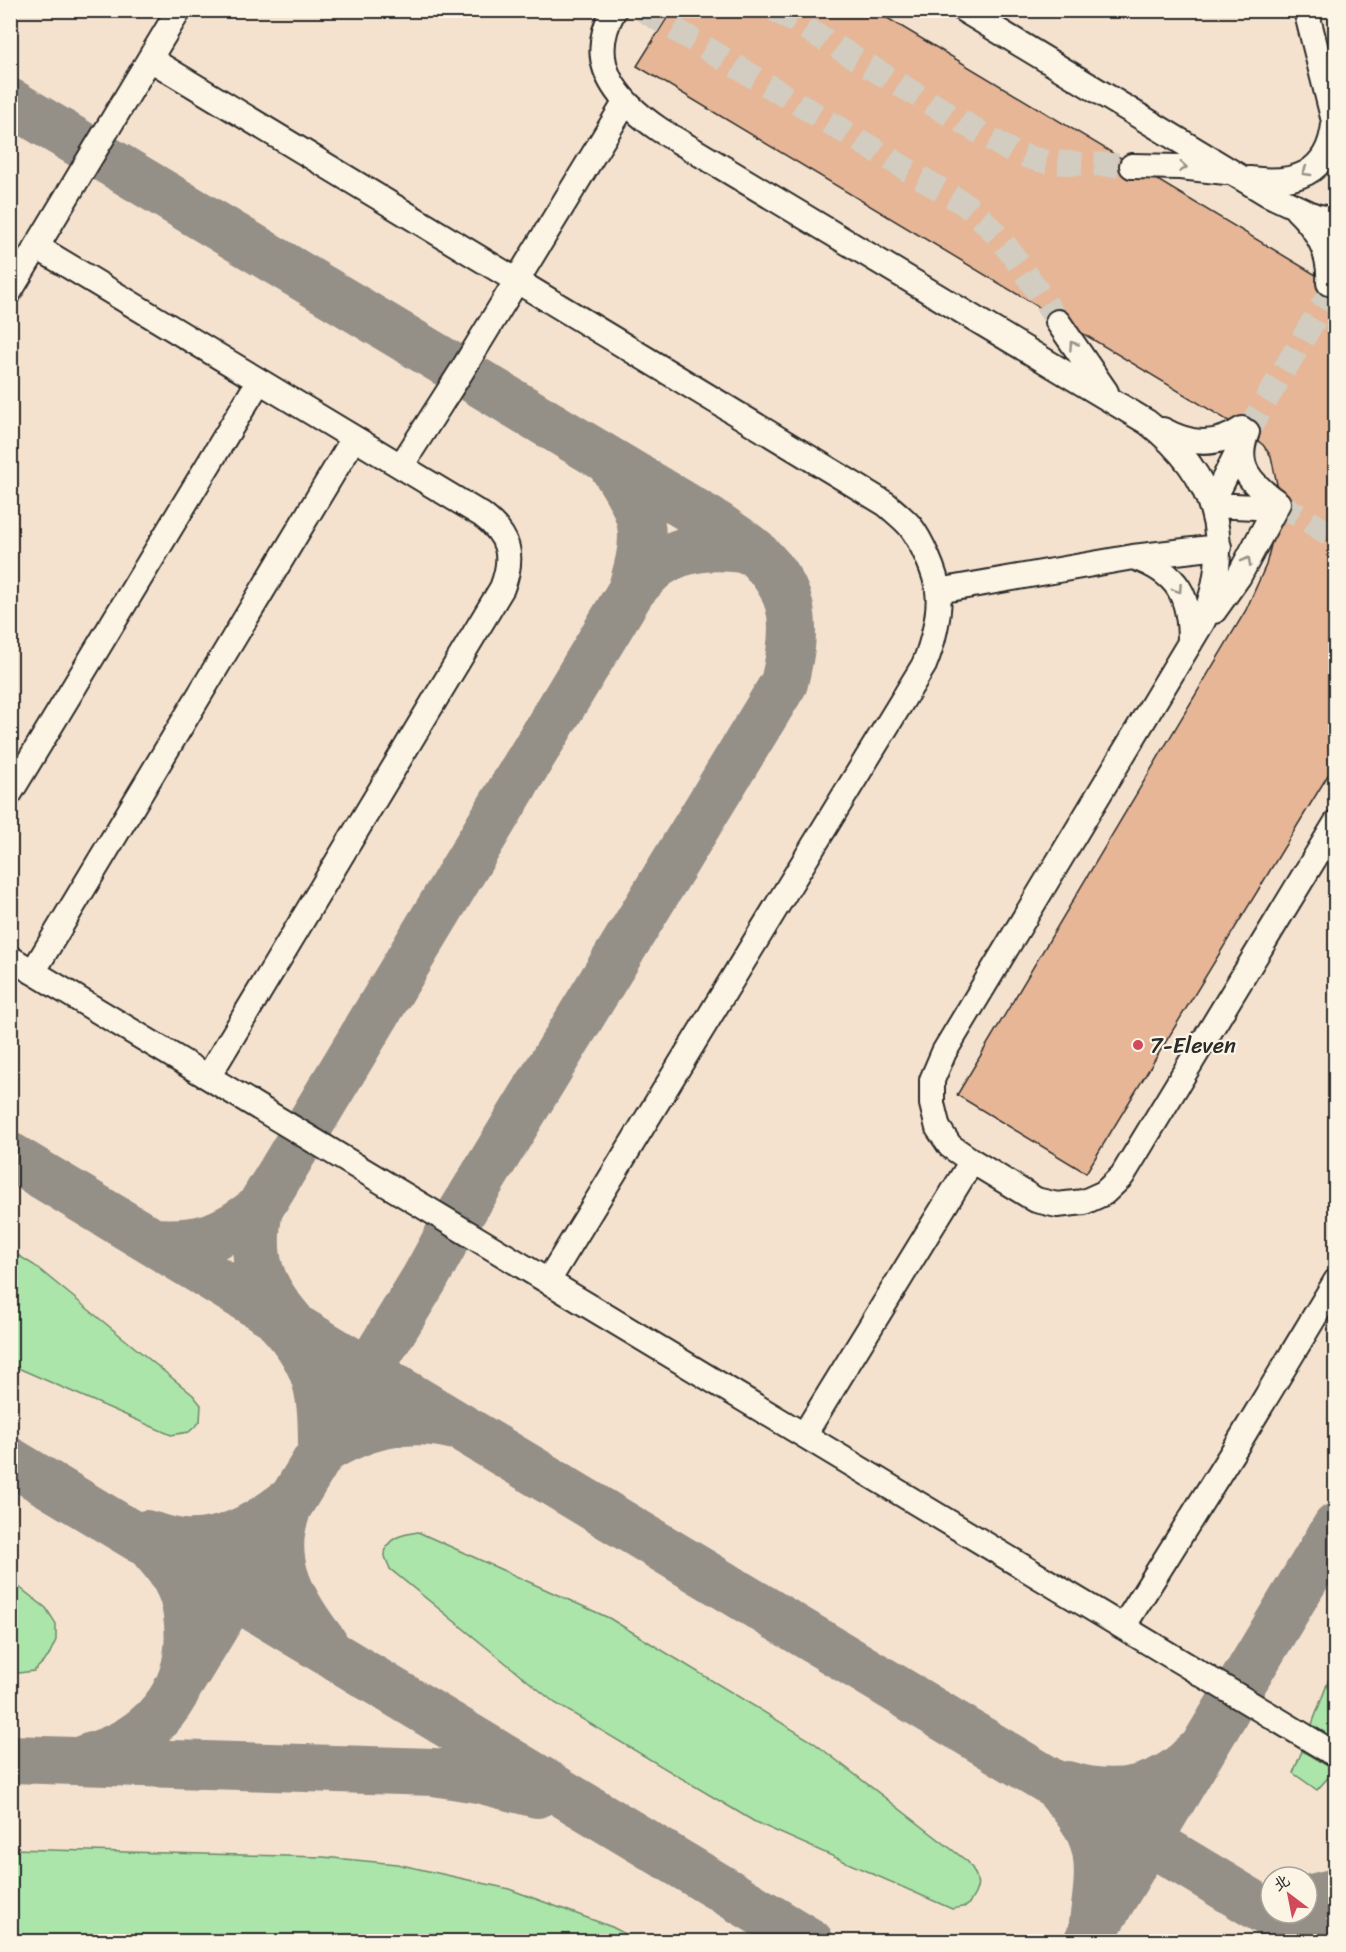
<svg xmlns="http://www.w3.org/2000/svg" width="1346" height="1952" font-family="Sriracha,'LXGW WenKai TC',sans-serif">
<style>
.built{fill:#f5e2ce;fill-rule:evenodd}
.green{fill:#abe5a9;stroke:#6b886a;stroke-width:1.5}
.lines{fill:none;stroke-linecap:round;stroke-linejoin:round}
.taxiway{stroke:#949088;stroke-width:48}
.building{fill:#e6b697;stroke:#2b2b2b;stroke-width:1.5}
.minor-tunnel{stroke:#d2cdc0;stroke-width:24;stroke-dasharray:24 12;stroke-linecap:butt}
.minor-casing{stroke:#2b2b2b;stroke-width:28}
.minor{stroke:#fcf5e5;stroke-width:24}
.oneway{stroke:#949088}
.poi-dot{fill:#d1495b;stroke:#fcf5e5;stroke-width:2}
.labels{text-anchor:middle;stroke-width:4.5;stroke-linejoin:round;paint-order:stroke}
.poi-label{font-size:22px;fill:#2b2b2b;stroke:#fcf5e5;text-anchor:start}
</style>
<rect width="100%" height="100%" fill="#fcf5e5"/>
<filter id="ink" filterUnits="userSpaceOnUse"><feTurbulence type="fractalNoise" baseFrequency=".0167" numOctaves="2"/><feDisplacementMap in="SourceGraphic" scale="12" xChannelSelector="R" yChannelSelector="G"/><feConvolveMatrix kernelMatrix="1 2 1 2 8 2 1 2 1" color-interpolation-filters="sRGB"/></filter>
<g filter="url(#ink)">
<!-- built -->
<path class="built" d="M11,11H1335V1941L11,1942ZM1271,1877H1307V1913H1271Z"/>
<!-- green -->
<path class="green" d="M11,1251L34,1265L193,1395L201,1405L200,1422L189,1432L171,1435L11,1365Z
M418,1532L609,1618L813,1742L968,1862C981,1880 981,1888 967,1906L952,1909L755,1822L555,1703L390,1569C389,1565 385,1559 385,1555C385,1537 405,1534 418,1532Z
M10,1580L46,1608L56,1624V1640L48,1657L34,1671L11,1674Z
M1335,1663V1741L1311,1727Z
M1302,1751L1335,1770L1317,1790L1293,1773Z
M11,1849L323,1857L397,1864L509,1889L612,1927L639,1941H11Z"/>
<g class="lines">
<!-- taxiway -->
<path class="taxiway" d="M10,102L717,525C729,534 743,542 754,552C799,592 797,630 784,683L454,1225L425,1278L368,1371L322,1451L181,1682
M631,591C639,582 648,571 658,564C687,544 721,545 754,551
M10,1156L1317,1942
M153,1242C199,1245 223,1237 259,1209
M291,1322C259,1285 250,1258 259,1209L631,591C650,530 645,515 610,462
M281,1323C320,1366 322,1395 322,1451
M322,1451C362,1426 408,1414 455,1426
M10,1461L810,1942
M286,1513C268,1563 294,1605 324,1644
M146,1534C158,1537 170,1542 183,1543C222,1546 257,1526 287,1503
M86,1758C151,1741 194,1693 188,1624C187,1612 185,1599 180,1588C174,1573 164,1561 154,1550
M10,1759L434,1772L478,1779L537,1794
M1067,1785C1114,1799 1160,1792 1195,1755
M1062,1793C1104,1837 1101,1865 1093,1922
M1307,1899L1336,1892
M1087,1942L1336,1527"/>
</g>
<!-- building -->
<path class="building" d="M672,10H874L1336,287V762L1086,1173L957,1095L1246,610L1266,565L1277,521L1278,489L1271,456L1263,445L1247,432L637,66Z"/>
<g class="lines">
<!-- minor-tunnel -->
<path class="minor-tunnel" d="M643,10L966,205C1005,236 1030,281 1058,322
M775,10L1014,153L1046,162L1132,166
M1247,432L1326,300L1336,292
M1278,503L1336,538"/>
<defs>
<path id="minor" d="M614,10C584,63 617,101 660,130L1147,422C1215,474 1235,542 1203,621L944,1052L932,1080V1104L938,1128L950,1146L972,1161L1036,1200L1057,1205L1084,1202L1104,1193L1122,1176L1336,823
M964,10L1268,194L1315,216L1336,220
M1306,10L1336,129
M150,59L886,504C894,511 903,518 910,526C921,540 936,573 938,591C941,612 932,646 924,665L548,1281
M1132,166L1180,167L1226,172
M1249,179C1294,185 1328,175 1334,125
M1297,210C1318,230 1331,254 1329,283
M37,247L482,515C510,536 514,557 502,588L208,1077
M10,291L179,10
M1058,322L1106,392
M1163,430C1190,445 1216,447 1242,429
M1247,432C1233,466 1251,484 1278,503
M401,466L461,372L625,103
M1211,505L1242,443
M1211,505L1256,507L1278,503
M1133,557C1179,573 1190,596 1190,643
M938,591L1133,557L1219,547
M1214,611L1239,576L1278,503
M10,793L259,381
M10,958L1336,1755
M33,972L354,438
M804,1435L972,1161
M1123,1627L1239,1442L1336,1281"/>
</defs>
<!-- minor casing -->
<use href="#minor" class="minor-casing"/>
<!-- minor -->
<use href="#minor" class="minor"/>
</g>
<!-- one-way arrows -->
<defs><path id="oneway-chevron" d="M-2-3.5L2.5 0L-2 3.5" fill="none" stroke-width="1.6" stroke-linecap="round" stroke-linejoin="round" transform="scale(1.5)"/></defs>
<g class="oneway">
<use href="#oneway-chevron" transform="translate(1183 167) rotate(5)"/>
<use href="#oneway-chevron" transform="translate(1306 172) rotate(150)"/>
<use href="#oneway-chevron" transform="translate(1073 345) rotate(-124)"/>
<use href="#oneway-chevron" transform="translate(1247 561) rotate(-62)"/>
<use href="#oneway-chevron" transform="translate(1178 589) rotate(56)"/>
</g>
</g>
<!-- markers -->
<circle class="poi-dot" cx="1138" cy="1045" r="6"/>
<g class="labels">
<!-- poi labels -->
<g class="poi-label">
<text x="1150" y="1053">7-Eleven</text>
</g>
</g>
<!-- margin -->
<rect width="1346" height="1952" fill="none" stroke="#fcf5e5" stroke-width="36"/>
<rect x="18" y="18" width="1310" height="1916" fill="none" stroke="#2b2b2b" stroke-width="2" filter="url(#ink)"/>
<!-- north arrow -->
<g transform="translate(1289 1895) rotate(328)"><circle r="28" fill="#fcf5e5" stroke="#a8a49b" stroke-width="1.5"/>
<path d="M0-4.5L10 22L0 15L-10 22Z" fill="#d1495b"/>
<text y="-9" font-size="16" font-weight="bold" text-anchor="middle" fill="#2b2b2b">北</text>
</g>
</svg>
